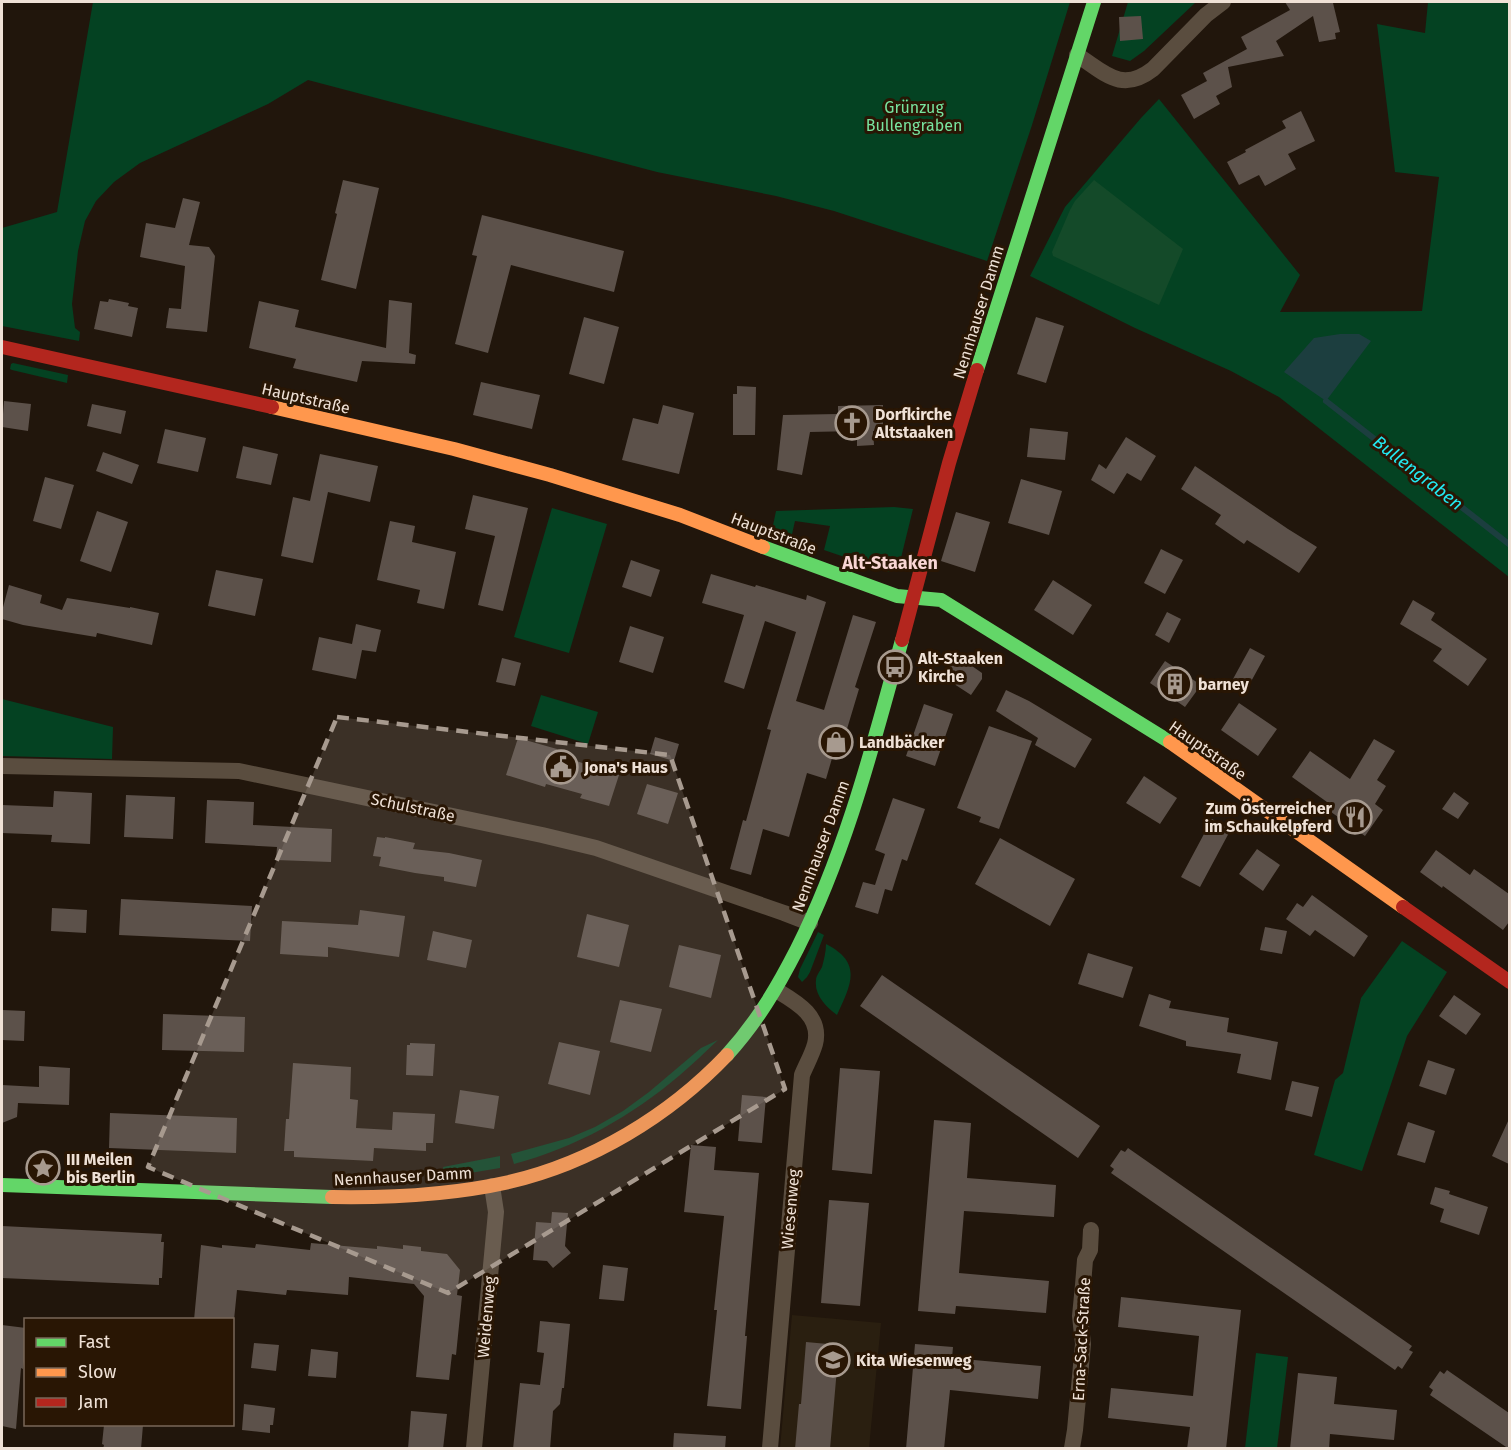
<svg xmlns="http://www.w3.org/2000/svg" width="1511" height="1450" font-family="'Fira Sans',sans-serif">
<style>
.education{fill:#2a1f10}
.green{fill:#044222}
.forest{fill:#144a29}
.water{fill:#1c3e3f}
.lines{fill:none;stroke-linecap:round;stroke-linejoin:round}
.stream{stroke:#1c3e3f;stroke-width:6}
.building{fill:#5c514a}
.street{stroke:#5a4d3f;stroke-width:16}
.fast{stroke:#63d668;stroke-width:14}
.slow{stroke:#ff974d;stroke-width:14}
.jam{stroke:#b3261e;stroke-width:14}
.marked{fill:#a79a8f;fill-opacity:0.2;stroke:#a79a8f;stroke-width:4.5;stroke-dasharray:12 8;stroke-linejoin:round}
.labels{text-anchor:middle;stroke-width:6;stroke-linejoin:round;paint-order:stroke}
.park-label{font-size:16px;fill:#78e49f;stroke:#291604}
.street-label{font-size:16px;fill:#efe1d6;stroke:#291604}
.poi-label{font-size:16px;font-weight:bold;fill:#efe1d6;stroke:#291604;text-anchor:start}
.water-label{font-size:18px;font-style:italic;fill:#22e9f1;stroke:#291604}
.neighbourhood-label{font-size:18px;font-weight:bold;fill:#f9d6d4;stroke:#291604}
</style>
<rect width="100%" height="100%" fill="#21160c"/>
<!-- education -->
<path class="education" d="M792,1315L881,1323L869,1448H780Z"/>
<!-- green -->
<path class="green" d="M93,2H1070L1032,125L987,261L834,211L776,196L657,172L308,80L268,104L140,163L114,182L96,201L85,221L78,251L72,304L75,328L80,332L79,341L2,326V228L57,212Z
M1128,2H1196L1144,51L1130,61L1112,56Z
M1428,2H1509V577L1279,397L1231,371L1135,328L1030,276L1065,207L1141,118L1159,99L1300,275L1280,312L1422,311L1439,177L1395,172L1377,24L1425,33Z
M13,363L68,375L67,383L12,370L10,369L11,364Z
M894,507L913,509L899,566L888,572L824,550L830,526L795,521L790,543L771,535L776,511Z
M552,508L607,524L569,653L514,637Z
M541,695L598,712L588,744L531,726Z
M2,699L113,727L112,759L2,756Z
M818,932L824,935L810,972L807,977L802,982L798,977L800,969Z
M1402,941L1447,972L1407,1036L1362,1171L1314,1155L1335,1080L1343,1073L1361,998Z
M826,944C863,963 851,984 837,1015C826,1007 814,995 816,980C816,976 820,971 822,967C824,959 826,952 826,944Z
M718,1040C705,1052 693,1064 680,1075C632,1116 575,1148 514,1164L511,1154L569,1138L595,1127L623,1111L649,1092L701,1048Z
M500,1156V1168L446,1177L443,1167Z
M1256,1353L1288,1357L1277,1448H1245Z"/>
<!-- forest -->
<path class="forest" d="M1094,180L1183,249L1159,305L1053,256L1052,252L1070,210L1075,201Z"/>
<!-- water -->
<path class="water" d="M1340,334H1359L1371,341L1326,401L1284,372L1314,338Z"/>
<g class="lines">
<!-- stream -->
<path class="stream" d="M1326,401L1510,545"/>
</g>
<!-- building -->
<path class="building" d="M1285,2H1335L1333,3L1340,32L1335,33L1336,39L1319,42L1313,16L1276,41L1284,56L1228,67L1232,87L1216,96L1220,104L1194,119L1181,95L1207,81L1203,73L1247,49L1241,37L1290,10Z
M1141,16L1143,39L1120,41L1119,17Z
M1301,111L1315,141L1288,154L1296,169L1265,186L1259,175L1239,185L1227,162L1246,152L1245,150L1286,128L1282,121Z
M343,180L379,188L356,289L321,280L337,214L335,213Z
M183,198L200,202L189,245L209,247L215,256L207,332L166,328L169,308L181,309L185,266L140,257L146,223L175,228Z
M482,215L624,251L614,292L511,265L488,353L455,344L477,256L472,255Z
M109,299L129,303L128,306L138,308L132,337L94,329L100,301L108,302Z
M389,300L412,303L409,353L416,355L415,364L362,361L357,382L293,368L296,359L249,348L259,301L299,310L295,327L386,348Z
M584,317L619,327L604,384L569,374Z
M1036,317L1064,326L1046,383L1017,374Z
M481,382L540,395L532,429L473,415Z
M737,386L756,387L755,435H733V394H737Z
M4,401L31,404L28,431L2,427Z
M92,404L126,411L121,434L87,426Z
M663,405L694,413L679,474L622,460L633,418L658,424Z
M883,405V431H873L874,445L857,446V431L810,432L802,475L777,470L783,415L838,414V406Z
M1030,428L1068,432L1065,460L1027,457Z
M165,429L206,438L198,472L157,463Z
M1126,437L1156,456L1141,481L1127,473L1114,494L1091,480L1099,464L1106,469Z
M243,446L278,454L271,485L236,478Z
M103,452L139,465L132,484L96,471Z
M320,454L378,466L370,502L328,492L313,563L281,556L293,497L310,501Z
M1195,466L1288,529L1317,547L1299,573L1247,540L1244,544L1215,524L1221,515L1181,489Z
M45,477L74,485L61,529L33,521Z
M1021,479L1062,491L1049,535L1008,523Z
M473,495L528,508L503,611L478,605L495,536L465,529Z
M97,511L128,522L111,572L80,561Z
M956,512L990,522L975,572L941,561Z
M390,521L415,526L412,542L456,552L444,609L417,603L420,590L377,580Z
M1161,549L1183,560L1165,594L1144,583Z
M631,560L660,570L651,597L622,587Z
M216,570L263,579L255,616L208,606Z
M711,574L755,587L756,585L806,600L807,595L826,602L796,701L824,710L853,615L876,622L855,687L859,689L841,749L835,748L826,779L807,773L789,837L763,829L751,875L730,869L743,820L746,821L771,730L767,729L796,632L765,621L744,689L724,682L744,615L702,603Z
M1053,580L1092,605L1073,635L1034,610Z
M9,585L42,595L40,603L62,610L67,598L130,608V607L159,613L152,645L97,633L96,637L23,625L2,619V611Z
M1413,600L1435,613L1431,620L1487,659L1468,686L1433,661L1442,649L1400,624Z
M1167,612L1181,619L1169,643L1155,635Z
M356,624L381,630L376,652L362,650L356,679L312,670L319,637L352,644Z
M630,626L664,637L653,673L619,662Z
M1250,648L1265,656L1248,687L1233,679Z
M502,658L521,663L515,686L496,682Z
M955,658L960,661L962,659L982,673V679L971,695L948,680L950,678L944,674Z
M1165,661L1201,685L1185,707L1150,683Z
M1006,690L1029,701L1092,739L1075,768L1035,745L1038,738L996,711Z
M1239,703L1277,729L1258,756L1221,730Z
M924,704L953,714L935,766L906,756Z
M989,726L1032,741L999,829L979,822L981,817L957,808Z
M655,737L679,744L674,761L650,754Z
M518,738L557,749L556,752L562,754L561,756L619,775L609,806L580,798L582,794L546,784L545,787L506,775Z
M1374,739L1395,751L1377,780L1386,786L1375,804L1383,810L1365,836L1331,812L1334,807L1292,777L1310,751L1350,779Z
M1144,776L1177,798L1160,824L1126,803Z
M647,784L678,793L668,824L637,814Z
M54,791L92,793L90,844L51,842L52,835L2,833V805L53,807Z
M1454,792L1469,803L1458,819L1442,809Z
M126,795L175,797L173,839L124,837Z
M893,798L925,809L907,861L902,859L892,891L885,889L878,914L855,907L863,882L875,885L885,854L875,850Z
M207,800L254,802L253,825L332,829L331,862L276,860L277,847L205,843Z
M1212,819L1231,829L1200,887L1181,877Z
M377,837L385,838V837L415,843L413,849L449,853L482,860L476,887L444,881V877L415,873L379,866L381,857L373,856Z
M1000,838L1075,879L1050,926L975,884Z
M1257,849L1280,865L1263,891L1239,874Z
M1436,850L1470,875L1474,869L1509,894V922L1503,930L1443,886L1442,888L1420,872Z
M1312,895L1368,936L1354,957L1315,930L1310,936L1286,919L1297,903L1303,907Z
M121,899L252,906L250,941L119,935Z
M52,908L87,910L86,933L51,931Z
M360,910L405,916L399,957L328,947V957L280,954L282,921L358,925Z
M587,914L629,925L619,967L577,957Z
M1265,927L1287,931L1282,954L1260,950Z
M433,931L472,940L466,968L427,960Z
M679,945L721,955L711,998L669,987Z
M1088,953L1133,967L1123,998L1078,984Z
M882,975L1100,1126L1078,1158L860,1006Z
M1149,994L1171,1001L1169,1008L1229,1018L1227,1032L1278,1042L1271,1080L1237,1073L1241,1054L1186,1046V1041L1139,1026Z
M1454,995L1481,1014L1466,1035L1439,1016Z
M620,1000L662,1009L651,1052L610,1042Z
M2,1010L25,1011L24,1041L2,1040Z
M163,1014L245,1017L244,1052L162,1050Z
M559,1042L600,1051L590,1095L548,1084Z
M410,1043L435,1044L433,1076L406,1075L407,1045H410Z
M1428,1060L1455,1069L1446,1095L1419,1086Z
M293,1063L351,1067L350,1099L358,1100L356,1128L392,1130L393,1112L435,1114L433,1143H426V1151L374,1148L373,1161L294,1157V1151H284L286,1119H289Z
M39,1066L70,1068L69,1105L18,1103L17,1117L2,1123V1085L39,1087Z
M840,1068L880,1071L872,1174L832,1170Z
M1292,1081L1319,1087L1312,1117L1285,1110Z
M460,1090L499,1096L494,1129L455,1123Z
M742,1095L766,1097L762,1143L738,1141Z
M110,1113L237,1118L236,1153L109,1148Z
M1509,1119V1164L1492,1156Z
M934,1120L971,1123L967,1178L1056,1185L1054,1217L964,1211L959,1273L1049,1281L1046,1313L956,1306L955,1314L918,1311Z
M1408,1122L1435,1131L1425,1163L1397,1155Z
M691,1145L716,1147L714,1170L759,1173L745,1336H747L741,1409L707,1406L717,1310H714L724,1216L684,1212Z
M1128,1148L1412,1346L1409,1350L1413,1352L1402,1369L1398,1366L1395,1370L1111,1173L1114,1169L1110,1166L1121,1150L1125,1152Z
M1435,1187L1450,1191L1449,1194L1488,1207L1479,1235L1440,1222L1444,1209L1430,1204Z
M829,1200L869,1203L860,1306L821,1303Z
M552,1212L568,1213L565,1246L571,1253L553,1268L547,1261L533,1260L536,1222L551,1223Z
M2,1226L162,1234L161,1242H164L162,1278H159V1285L2,1278Z
M311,1243L377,1249V1246L403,1249V1245L421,1247V1251L447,1254L460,1270L457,1295L462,1296L456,1355L452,1354L449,1380L416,1377L424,1296L414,1284L349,1277L348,1295L287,1290L286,1295L237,1290L234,1320H194L201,1245L222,1248V1245L255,1248L256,1244L310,1250Z
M603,1265L628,1268L624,1301L599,1299Z
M1121,1297L1241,1310L1226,1449H1187L1190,1427L1108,1418L1111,1388L1193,1396L1199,1336L1118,1327Z
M540,1321L570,1324L564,1388H562L560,1404L553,1411L550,1449H513L520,1383L540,1385L544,1353L537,1352Z
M2,1325L26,1328V1345L23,1369L21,1368L16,1429L2,1426Z
M806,1342L839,1345L830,1449H795L799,1404H801Z
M254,1343L279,1345L276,1371L251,1368Z
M915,1344L953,1347L952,1358L1041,1366L1038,1399L950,1390L944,1449H906Z
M311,1349L338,1352L336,1378L308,1376Z
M1447,1370L1509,1413V1449L1430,1395L1433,1390L1429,1387L1440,1371L1444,1374Z
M1298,1373L1337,1377L1334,1404L1397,1410L1394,1440L1330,1434L1329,1449H1290Z
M244,1404L275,1408L273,1425H270V1433L242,1430Z
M411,1411L447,1414L443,1449H408Z
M104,1425H143L141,1449H103L104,1445L102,1444Z
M674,1433L726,1436L725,1449H673Z"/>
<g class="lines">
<!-- street -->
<path class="street" d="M1077,55C1104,72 1121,94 1153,69L1206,15L1223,2
M2,766L239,771L542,835L596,848L784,913L810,923
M474,1448L496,1212L492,1186
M770,1448L802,1075C806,1065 812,1055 815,1044C822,1016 796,1002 776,990
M1072,1448L1075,1430L1083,1344L1080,1316L1083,1285L1085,1260L1090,1250L1091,1230"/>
<!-- fast -->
<path class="fast" d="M977,370L1094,2
M763,547L897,596L941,600L1170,742
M727,1055C757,1022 777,988 797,949C846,852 873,745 902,640
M2,1185L332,1197"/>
<!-- slow -->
<path class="slow" d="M272,407L454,449L550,475L680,515L763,547
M1170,742L1403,907
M332,1197C391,1198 451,1195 509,1182C591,1163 669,1116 727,1055"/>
<!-- jam -->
<path class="jam" d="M2,347L272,407
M902,640L949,463L977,370
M1403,907L1510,982"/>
</g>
<!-- marked area -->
<path class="marked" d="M337,717L670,755L785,1089L448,1293L148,1167Z"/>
<!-- icons -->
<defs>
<symbol id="church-ring" viewBox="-11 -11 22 22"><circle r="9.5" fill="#291604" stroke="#a79a8f" stroke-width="1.5"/><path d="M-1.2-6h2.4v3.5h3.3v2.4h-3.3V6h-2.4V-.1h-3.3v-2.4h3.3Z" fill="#a79a8f"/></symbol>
<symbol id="bus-ring" viewBox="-11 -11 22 22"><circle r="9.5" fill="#291604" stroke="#a79a8f" stroke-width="1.5"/><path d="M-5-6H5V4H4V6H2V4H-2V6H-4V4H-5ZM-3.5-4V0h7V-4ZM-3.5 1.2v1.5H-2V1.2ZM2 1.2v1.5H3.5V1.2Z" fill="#a79a8f"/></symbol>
<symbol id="building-ring" viewBox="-11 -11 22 22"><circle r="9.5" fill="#291604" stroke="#a79a8f" stroke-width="1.5"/><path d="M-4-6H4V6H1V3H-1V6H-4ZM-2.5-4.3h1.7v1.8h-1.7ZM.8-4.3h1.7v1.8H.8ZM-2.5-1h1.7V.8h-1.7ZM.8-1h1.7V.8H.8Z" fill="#a79a8f"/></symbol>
<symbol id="shop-ring" viewBox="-11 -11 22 22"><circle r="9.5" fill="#291604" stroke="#a79a8f" stroke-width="1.5"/><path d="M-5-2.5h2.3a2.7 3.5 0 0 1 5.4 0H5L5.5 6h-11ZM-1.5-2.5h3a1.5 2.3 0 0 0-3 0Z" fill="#a79a8f"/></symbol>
<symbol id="civic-ring" viewBox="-11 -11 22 22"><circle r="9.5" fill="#291604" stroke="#a79a8f" stroke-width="1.5"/><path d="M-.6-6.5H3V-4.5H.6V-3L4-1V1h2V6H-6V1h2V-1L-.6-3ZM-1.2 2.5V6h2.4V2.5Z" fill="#a79a8f"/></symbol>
<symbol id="restaurant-ring" viewBox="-11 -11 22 22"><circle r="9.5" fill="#291604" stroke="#a79a8f" stroke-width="1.5"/><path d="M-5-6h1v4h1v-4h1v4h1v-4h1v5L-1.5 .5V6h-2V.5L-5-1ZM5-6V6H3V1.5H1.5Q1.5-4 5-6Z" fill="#a79a8f"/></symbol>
<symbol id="sight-ring" viewBox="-11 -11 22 22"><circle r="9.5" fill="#291604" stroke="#a79a8f" stroke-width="1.5"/><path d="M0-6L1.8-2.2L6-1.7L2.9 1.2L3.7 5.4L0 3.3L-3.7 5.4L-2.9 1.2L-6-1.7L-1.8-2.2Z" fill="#a79a8f"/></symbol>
<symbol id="school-ring" viewBox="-11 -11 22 22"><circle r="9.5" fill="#291604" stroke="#a79a8f" stroke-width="1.5"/><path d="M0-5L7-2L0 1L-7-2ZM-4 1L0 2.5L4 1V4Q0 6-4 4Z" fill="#a79a8f"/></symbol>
</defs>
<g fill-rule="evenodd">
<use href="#church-ring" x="833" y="404" width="38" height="38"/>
<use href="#bus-ring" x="876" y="648" width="38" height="38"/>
<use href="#building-ring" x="1156" y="665" width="38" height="38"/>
<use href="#shop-ring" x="817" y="723" width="38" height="38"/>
<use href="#civic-ring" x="542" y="748" width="38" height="38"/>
<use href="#restaurant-ring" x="1336" y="798" width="38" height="38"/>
<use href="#sight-ring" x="24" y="1149" width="38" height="38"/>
<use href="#school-ring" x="814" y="1341" width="38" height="38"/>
</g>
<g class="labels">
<!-- park labels -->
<g class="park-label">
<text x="914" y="113">Grünzug<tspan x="914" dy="18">Bullengraben</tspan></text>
</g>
<!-- street labels -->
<g class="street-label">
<text transform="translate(978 312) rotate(-73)" y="6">Nennhauser Damm</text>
<text transform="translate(306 398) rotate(13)" y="6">Hauptstraße</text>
<text transform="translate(774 533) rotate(21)" y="6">Hauptstraße</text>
<text transform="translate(1208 750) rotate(35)" y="6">Hauptstraße</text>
<text transform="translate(413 807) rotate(12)" y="6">Schulstraße</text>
<text transform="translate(820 846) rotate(-70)" y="6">Nennhauser Damm</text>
<text transform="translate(403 1176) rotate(-3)" y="6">Nennhauser Damm</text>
<text transform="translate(790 1209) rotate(-85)" y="6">Wiesenweg</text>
<text transform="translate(486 1317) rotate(-85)" y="6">Weidenweg</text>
<text transform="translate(1081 1339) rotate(-87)" y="6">Erna-Sack-Straße</text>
</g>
<!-- poi labels -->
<g class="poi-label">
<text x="875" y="420">Dorfkirche<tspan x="875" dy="18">Altstaaken</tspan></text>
<text x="918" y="664">Alt-Staaken<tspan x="918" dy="18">Kirche</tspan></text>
<text x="1198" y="690">barney</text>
<text x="859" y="748">Landbäcker</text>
<text x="584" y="773">Jona's Haus</text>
<text x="1332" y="814" text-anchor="end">Zum Österreicher<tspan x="1332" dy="18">im Schaukelpferd</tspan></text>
<text x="66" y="1165">III Meilen<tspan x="66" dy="18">bis Berlin</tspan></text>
<text x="856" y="1366">Kita Wiesenweg</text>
</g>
<!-- water labels -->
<g class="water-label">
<text transform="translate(1418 473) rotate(38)" y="6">Bullengraben</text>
</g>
<!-- neighbourhood labels -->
<g class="neighbourhood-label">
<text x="890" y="569">Alt-Staaken</text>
</g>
</g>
<!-- border -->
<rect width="1511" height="1450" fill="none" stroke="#efe1d6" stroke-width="6"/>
<!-- legend -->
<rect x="24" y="1318" width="210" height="108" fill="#291604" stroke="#786758" stroke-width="1.5"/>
<rect x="36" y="1338" width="30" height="9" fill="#63d668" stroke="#786758" stroke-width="1.5"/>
<text x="78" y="1348" font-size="18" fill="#efe1d6">Fast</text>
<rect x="36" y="1368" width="30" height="9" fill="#ff974d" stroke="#786758" stroke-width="1.5"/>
<text x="78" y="1378" font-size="18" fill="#efe1d6">Slow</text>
<rect x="36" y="1398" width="30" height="9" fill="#b3261e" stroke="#786758" stroke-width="1.5"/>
<text x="78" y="1408" font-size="18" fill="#efe1d6">Jam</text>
</svg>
